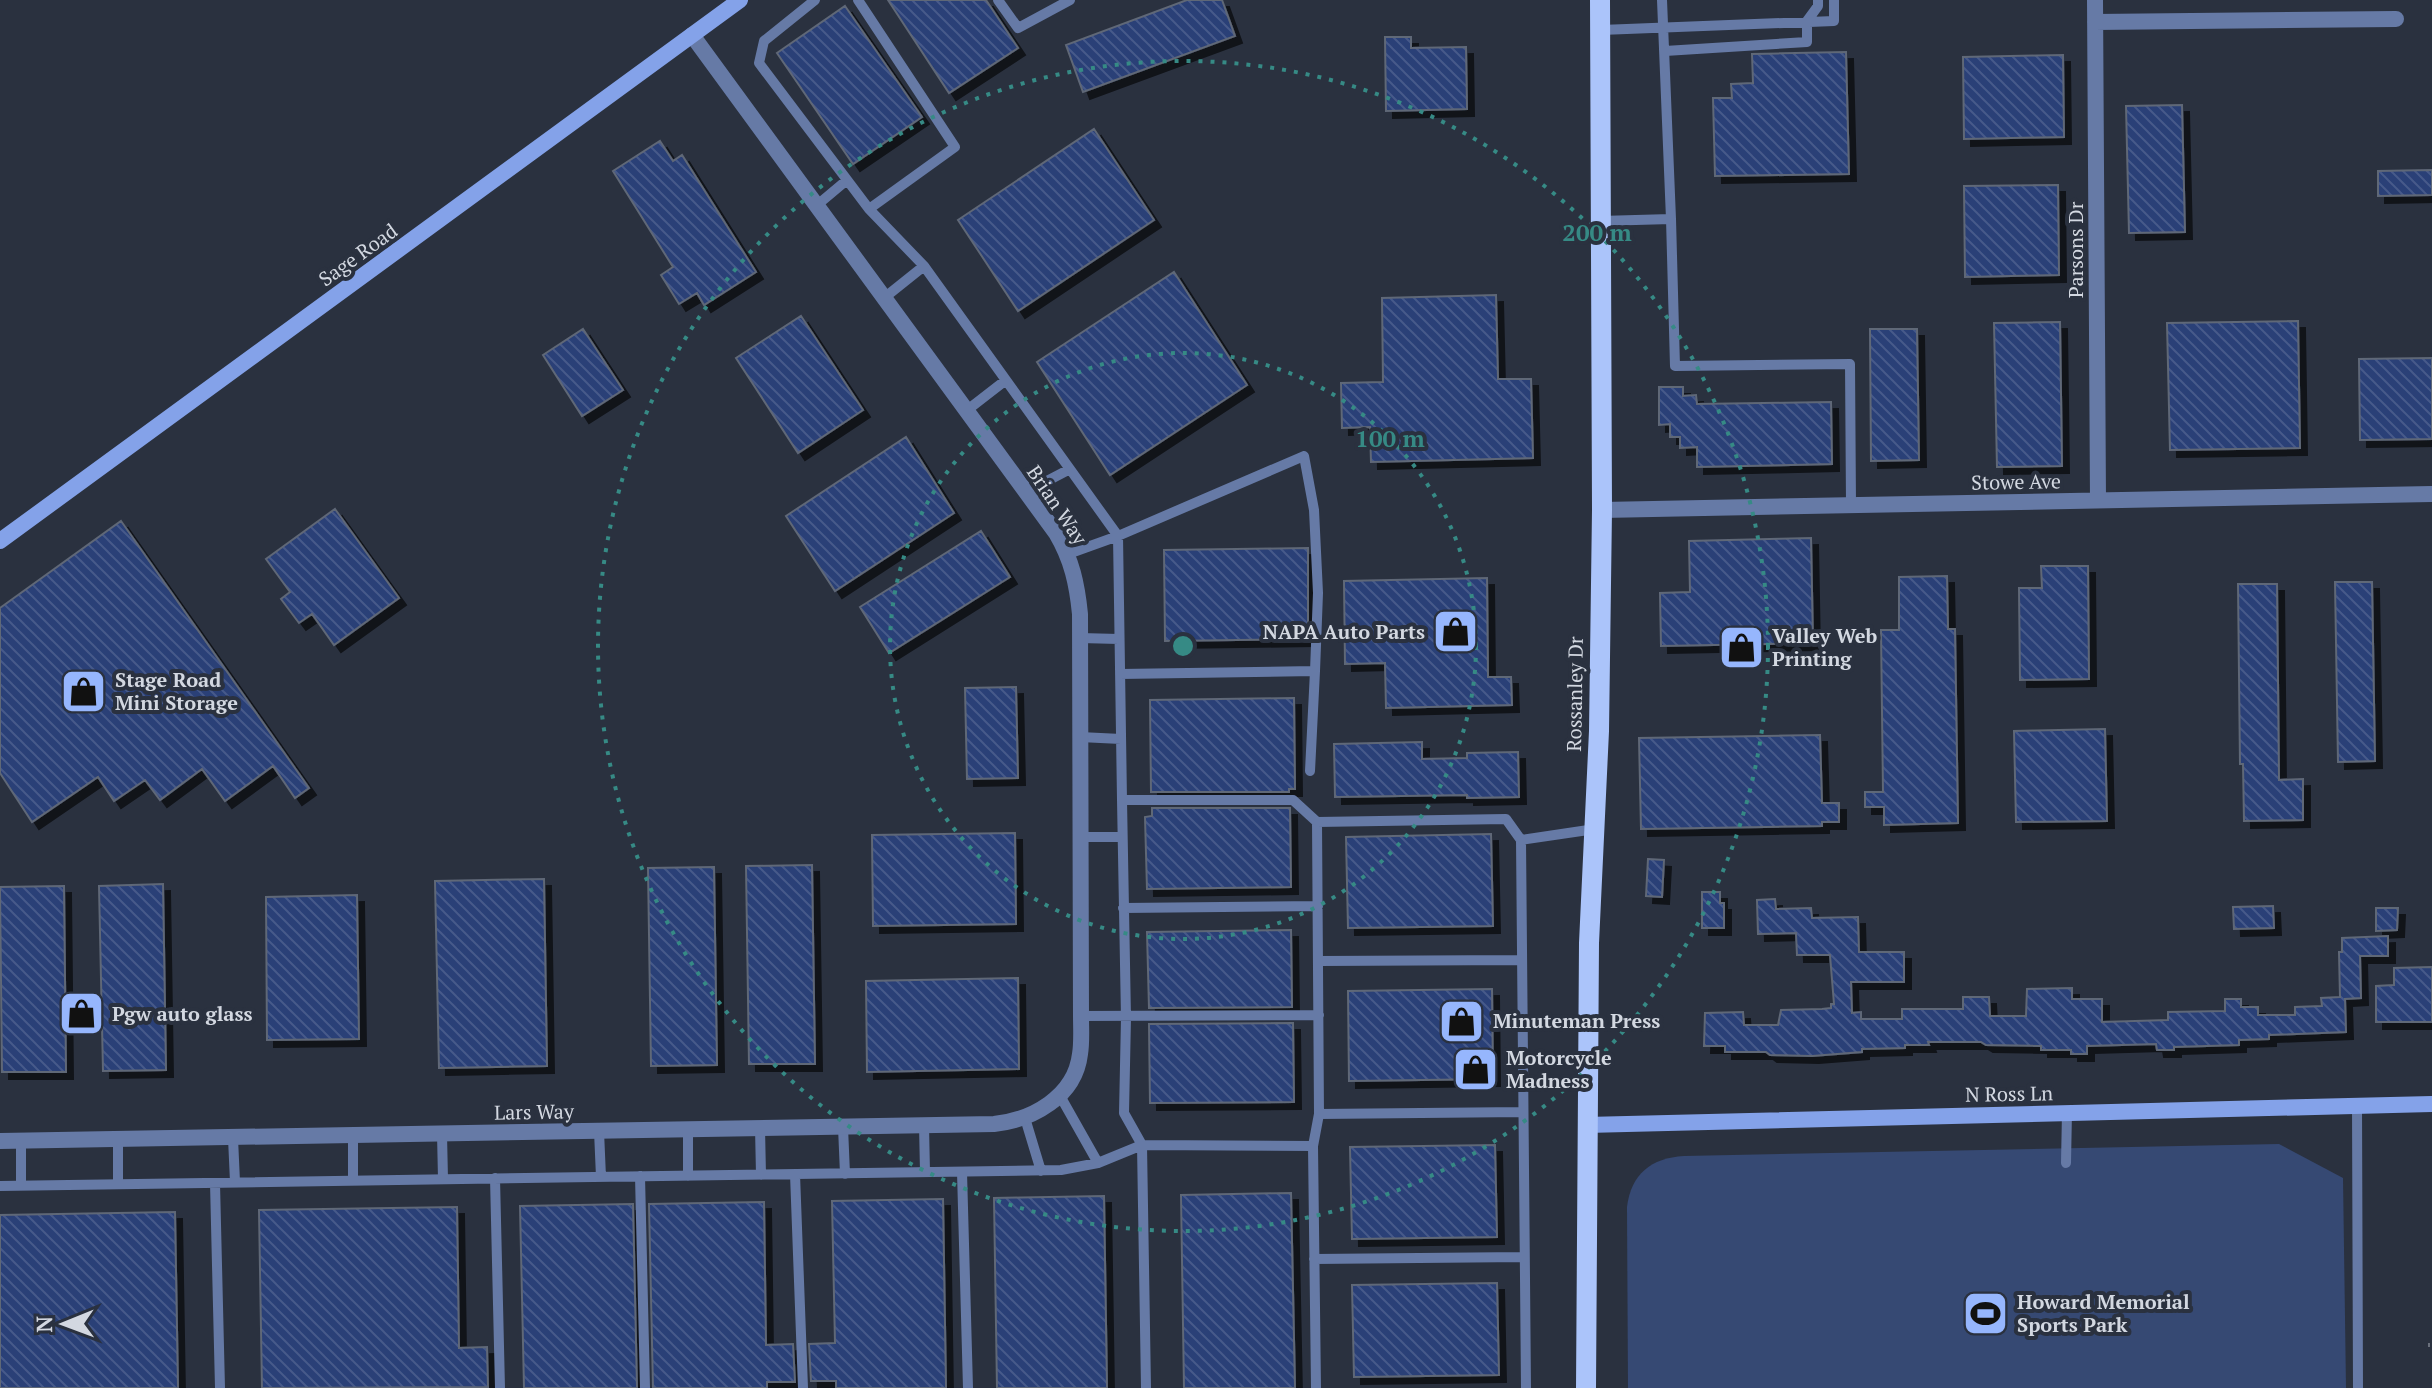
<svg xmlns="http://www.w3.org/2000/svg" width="2432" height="1388" font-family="'PT Serif',serif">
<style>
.park{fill:#364973}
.building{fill:url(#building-back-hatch);stroke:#5f6777;stroke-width:2;filter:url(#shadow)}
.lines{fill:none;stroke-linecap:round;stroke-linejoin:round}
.path{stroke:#6a707c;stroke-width:4;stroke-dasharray:2 6;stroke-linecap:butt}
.lane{stroke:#667aa6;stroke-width:10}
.street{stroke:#667aa6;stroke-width:16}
.secondary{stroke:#84a2e9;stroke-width:16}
.primary{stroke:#abc4fa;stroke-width:20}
.ring{fill:none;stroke:#368a85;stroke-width:4;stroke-dasharray:4 8}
.labels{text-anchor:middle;stroke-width:8;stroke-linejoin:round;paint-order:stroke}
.street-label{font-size:20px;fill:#d3d8e1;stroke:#2a313f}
.poi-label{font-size:20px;font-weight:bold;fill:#d3d8e1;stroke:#2a313f;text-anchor:start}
.centre{fill:#368a85;stroke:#2a313f;stroke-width:4}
.ring-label{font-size:24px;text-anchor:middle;font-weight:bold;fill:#368a85;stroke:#2a313f;stroke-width:8;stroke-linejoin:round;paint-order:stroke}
</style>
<defs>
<pattern id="building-back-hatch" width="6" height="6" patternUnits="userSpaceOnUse" patternTransform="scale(2)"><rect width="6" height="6" fill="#293f77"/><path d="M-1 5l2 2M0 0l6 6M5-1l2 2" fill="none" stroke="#475a8a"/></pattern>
<filter id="shadow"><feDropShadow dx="7" dy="7" stdDeviation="0" flood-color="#0009"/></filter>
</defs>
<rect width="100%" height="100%" fill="#2a313f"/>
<!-- park -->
<path class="park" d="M2279,1144L2343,1178L2346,1388H1628L1627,1207C1631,1174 1651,1158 1684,1156Z"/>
<!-- building -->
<path class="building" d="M888,0H986L1018,48L949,93Z
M1187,0H1222L1235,36L1083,92L1066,45Z
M845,6L922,117L853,164L777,53Z
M1385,37H1411V48L1466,47L1467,109L1386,111Z
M1846,52L1849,174L1715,176L1713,98H1732L1731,84L1753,83L1752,54Z
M2063,55L2064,137L1964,139L1963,57Z
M2182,105L2185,232L2129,233L2126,106Z
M1094,129L1154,220L1018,311L958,220Z
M660,141L673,161L682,155L756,272L704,305L697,293L679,304L661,275L673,267L613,171Z
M2432,170V195L2378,196V171Z
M2058,185L2059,275L1965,277L1964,186Z
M1174,272L1247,385L1110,475L1037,362Z
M1496,295L1498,379H1531L1533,458L1371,462L1370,427L1342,428L1341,383L1383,382L1382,298Z
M801,316L863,410L798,453L736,358Z
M2298,321L2300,448L2170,450L2167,323Z
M2060,322L2062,466L1997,467L1994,323Z
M583,329L623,390L582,416L543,355Z
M1870,329H1917L1919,460L1871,461Z
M2432,358V439L2360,440L2359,359Z
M1659,387H1683V396L1696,395L1697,404L1831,402L1832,464L1697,467V447L1680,448V437H1670V424L1659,425Z
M906,437L954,513L835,591L786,516Z
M335,509L399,598L334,645L312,614L299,623L281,599L290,592L266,559Z
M121,521L309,788L295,798L273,766L225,801L202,769L160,800L145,780L114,801L98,777L32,822L0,773V608Z
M981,531L1010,577L889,653L860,607Z
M1811,538L1813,643L1661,646L1660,593L1690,592L1689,541Z
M1308,548V639L1165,641L1164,550Z
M2041,566H2088L2089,679L2020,680L2019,588H2042Z
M1947,576L1948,629H1955L1958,823L1884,825V807H1865V792H1883L1881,630H1899V577Z
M1487,578L1488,677H1511L1512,705L1386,708L1385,663L1345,664L1344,581Z
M2335,582H2372L2375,761L2338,762Z
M2238,584H2277L2279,780L2303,779V820L2244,821L2243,764H2240Z
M1016,687L1018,778L967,779L965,688Z
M1294,698L1295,789H1289V792H1151L1150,700Z
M2105,729L2107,821L2016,822L2014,731Z
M1820,735L1822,803H1839V822H1822V826L1641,829L1639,738Z
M1422,742V759L1467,758V753L1518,752L1519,797L1467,798V795L1335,797L1334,744Z
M1152,808H1290L1291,887L1147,889L1145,817L1152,816Z
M1015,833L1016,924L873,926L872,835Z
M1491,834L1493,926L1348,928L1346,837Z
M1648,859L1664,860L1662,897L1646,896Z
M812,865L815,1064H749L746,866Z
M714,867L717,1065L651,1066L648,868Z
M544,879L547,1066L439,1068L435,881Z
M163,884L166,1070L103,1071L99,886Z
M64,886L66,1072H2L0,887Z
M1702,892H1720V903H1724V928H1702Z
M357,895L359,1039L267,1040L266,897Z
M1775,899L1776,909L1811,908L1812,918L1858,917L1859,952H1904V982H1851L1852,1013L1861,1012V1019H1902V1009H1963V997H1989L1990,1016H2026L2027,989L2072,988V999H2102V1022L2168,1020V1012L2225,1011V999H2241V1007H2258V1015H2295V1007L2322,1006L2321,998L2340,997L2339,952H2342V938L2388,936V956H2360L2361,998L2345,999L2346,1032L2269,1035V1039L2239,1040V1045L2174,1047V1050H2157L2156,1044L2087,1046V1054H2071V1050H2041V1046L1986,1045L1981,1042H1928L1929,1045H1905V1048L1862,1049V1052L1812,1056L1770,1055L1766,1052H1725V1046H1704L1705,1013L1743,1012L1744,1025H1778L1781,1010L1822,1009L1831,1008V1004H1834L1830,955H1797L1796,933L1758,934L1757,900Z
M2273,906L2274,928L2234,929L2233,907Z
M2376,908H2398L2397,930L2376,931Z
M1291,930L1292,1007L1149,1008L1147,932Z
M2432,967V1022H2376V986L2394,985V968Z
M1018,978L1019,1069L867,1072L866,981Z
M1492,989L1493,1079L1349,1081L1348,991Z
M1293,1023L1294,1102L1150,1103L1149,1024Z
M1495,1145L1497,1237L1352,1239L1350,1147Z
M1291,1193L1295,1388H1184L1181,1195Z
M1104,1196L1107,1388H997L994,1198Z
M943,1199L946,1388H836V1381H811L809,1344L835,1343L832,1201Z
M764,1202L766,1345L793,1344L795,1382H767V1388H653L649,1204Z
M633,1204L637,1388H524L520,1206Z
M457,1207L459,1348L487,1347L488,1387L262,1388L259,1210Z
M175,1212L178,1388H0V1215Z
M1497,1283L1499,1375L1354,1377L1352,1285Z"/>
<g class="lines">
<!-- path -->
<path class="path" d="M2428,1345H2432"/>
<!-- lane -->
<path class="lane" d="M815,0L764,41L759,63L869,209L924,266L1118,536L1068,554
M858,0L955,147L869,209
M998,0L1018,28L1070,0
M1662,0L1671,219
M1601,30L1834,21V0
M1665,51L1807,42V21L1818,6V0
M816,206L847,180
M1600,221L1671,219L1675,366L1850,364L1851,505
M884,298L924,266
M966,411L1006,380
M1026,492L1070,469
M1080,638L1119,639
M1120,674L1315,671L1318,593L1314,510L1304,456L1118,536L1122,800
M1080,737L1121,739
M1310,771L1315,671
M1080,837H1122
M1123,908L1318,906
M1319,961L1522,960
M1081,1016L1319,1015
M1059,1094L1098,1163
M2357,1105L2358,1388
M1319,1114L1523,1112
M1025,1118L1041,1171
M924,1125L925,1172
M843,1127L845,1174
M760,1128L761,1175
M688,1129V1176
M599,1131L601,1177
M442,1134L443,1179
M353,1135V1180
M233,1138L235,1182
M118,1140V1184
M21,1141V1185
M1313,1146L1319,1114L1317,822L1506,819L1521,840
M2066,1163L2067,1112
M962,1172L968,1388
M795,1174L803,1388
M640,1176L645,1388
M495,1178L500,1388
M215,1183L220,1388
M0,1186L1061,1170L1098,1163L1142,1145L1124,1113L1126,1018L1122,800H1293L1317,822
M1314,1259L1524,1257
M1146,1388L1142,1145L1313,1146L1316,1388
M1526,1388L1521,840L1595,829"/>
<!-- street -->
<path class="street" d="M2095,0L2098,500
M2095,22L2396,19
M1602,510L2432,494
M0,1141L994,1124C1032,1120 1075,1097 1080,1054C1082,1042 1081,1029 1081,1016L1080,614C1077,584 1072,560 1056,533L692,35"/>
<!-- secondary -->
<path class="secondary" d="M0,541L740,0
M1586,1125L2432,1104"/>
<!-- primary -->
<path class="primary" d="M1586,1388L1589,943L1599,731L1602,510L1600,0"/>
</g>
<!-- distance rings -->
<g class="ring">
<circle cx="1183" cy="646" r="293"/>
<circle cx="1183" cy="646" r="585"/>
</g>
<!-- icons -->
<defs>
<symbol id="shop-square" viewBox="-11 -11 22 22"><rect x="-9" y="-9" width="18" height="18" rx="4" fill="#96b6fd" stroke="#2a313f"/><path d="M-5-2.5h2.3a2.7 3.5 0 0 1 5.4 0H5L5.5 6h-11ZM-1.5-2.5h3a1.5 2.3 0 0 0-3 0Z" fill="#111"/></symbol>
<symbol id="stadium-square" viewBox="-11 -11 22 22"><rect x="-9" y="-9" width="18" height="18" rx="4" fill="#96b6fd" stroke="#2a313f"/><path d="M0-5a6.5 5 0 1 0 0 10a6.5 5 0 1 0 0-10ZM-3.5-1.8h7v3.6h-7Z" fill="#111"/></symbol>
</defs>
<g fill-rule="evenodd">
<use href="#shop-square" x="1430" y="606" width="51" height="51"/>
<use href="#shop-square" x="1716" y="622" width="51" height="51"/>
<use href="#shop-square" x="58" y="666" width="51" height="51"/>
<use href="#shop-square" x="56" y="988" width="51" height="51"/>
<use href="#shop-square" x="1436" y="996" width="51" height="51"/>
<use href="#shop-square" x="1450" y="1044" width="51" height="51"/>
<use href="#stadium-square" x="1960" y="1288" width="51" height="51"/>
</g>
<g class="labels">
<!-- street labels -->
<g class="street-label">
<text transform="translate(2076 250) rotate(-90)" y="7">Parsons Dr</text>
<text transform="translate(358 255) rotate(-36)" y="7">Sage Road</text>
<text transform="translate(2016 482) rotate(-1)" y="7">Stowe Ave</text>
<text transform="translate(1057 505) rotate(56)" y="7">Brian Way</text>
<text transform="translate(1575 694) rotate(-89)" y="7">Rossanley Dr</text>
<text transform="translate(2009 1094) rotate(-1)" y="7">N Ross Ln</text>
<text transform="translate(534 1112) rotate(-1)" y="7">Lars Way</text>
</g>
<!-- poi labels -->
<g class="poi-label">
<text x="1425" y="639" text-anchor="end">NAPA Auto Parts</text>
<text x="1772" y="643">Valley Web<tspan x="1772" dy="23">Printing</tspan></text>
<text x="115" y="687">Stage Road<tspan x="115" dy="23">Mini Storage</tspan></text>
<text x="112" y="1021">Pgw auto glass</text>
<text x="1493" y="1028">Minuteman Press</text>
<text x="1506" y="1065">Motorcycle<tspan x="1506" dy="23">Madness</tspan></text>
<text x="2017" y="1309">Howard Memorial<tspan x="2017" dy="23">Sports Park</tspan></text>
</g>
</g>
<circle cx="1183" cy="646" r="12" class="centre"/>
<g class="ring-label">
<text x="1597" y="241">200 m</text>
<text x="1390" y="447">100 m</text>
</g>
<!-- north arrow -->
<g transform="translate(64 1324) rotate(269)" stroke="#2a313f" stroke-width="6" paint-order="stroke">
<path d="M0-6L14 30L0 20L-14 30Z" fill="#d3d8e1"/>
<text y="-12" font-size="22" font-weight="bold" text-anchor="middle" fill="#d3d8e1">N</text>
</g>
</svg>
